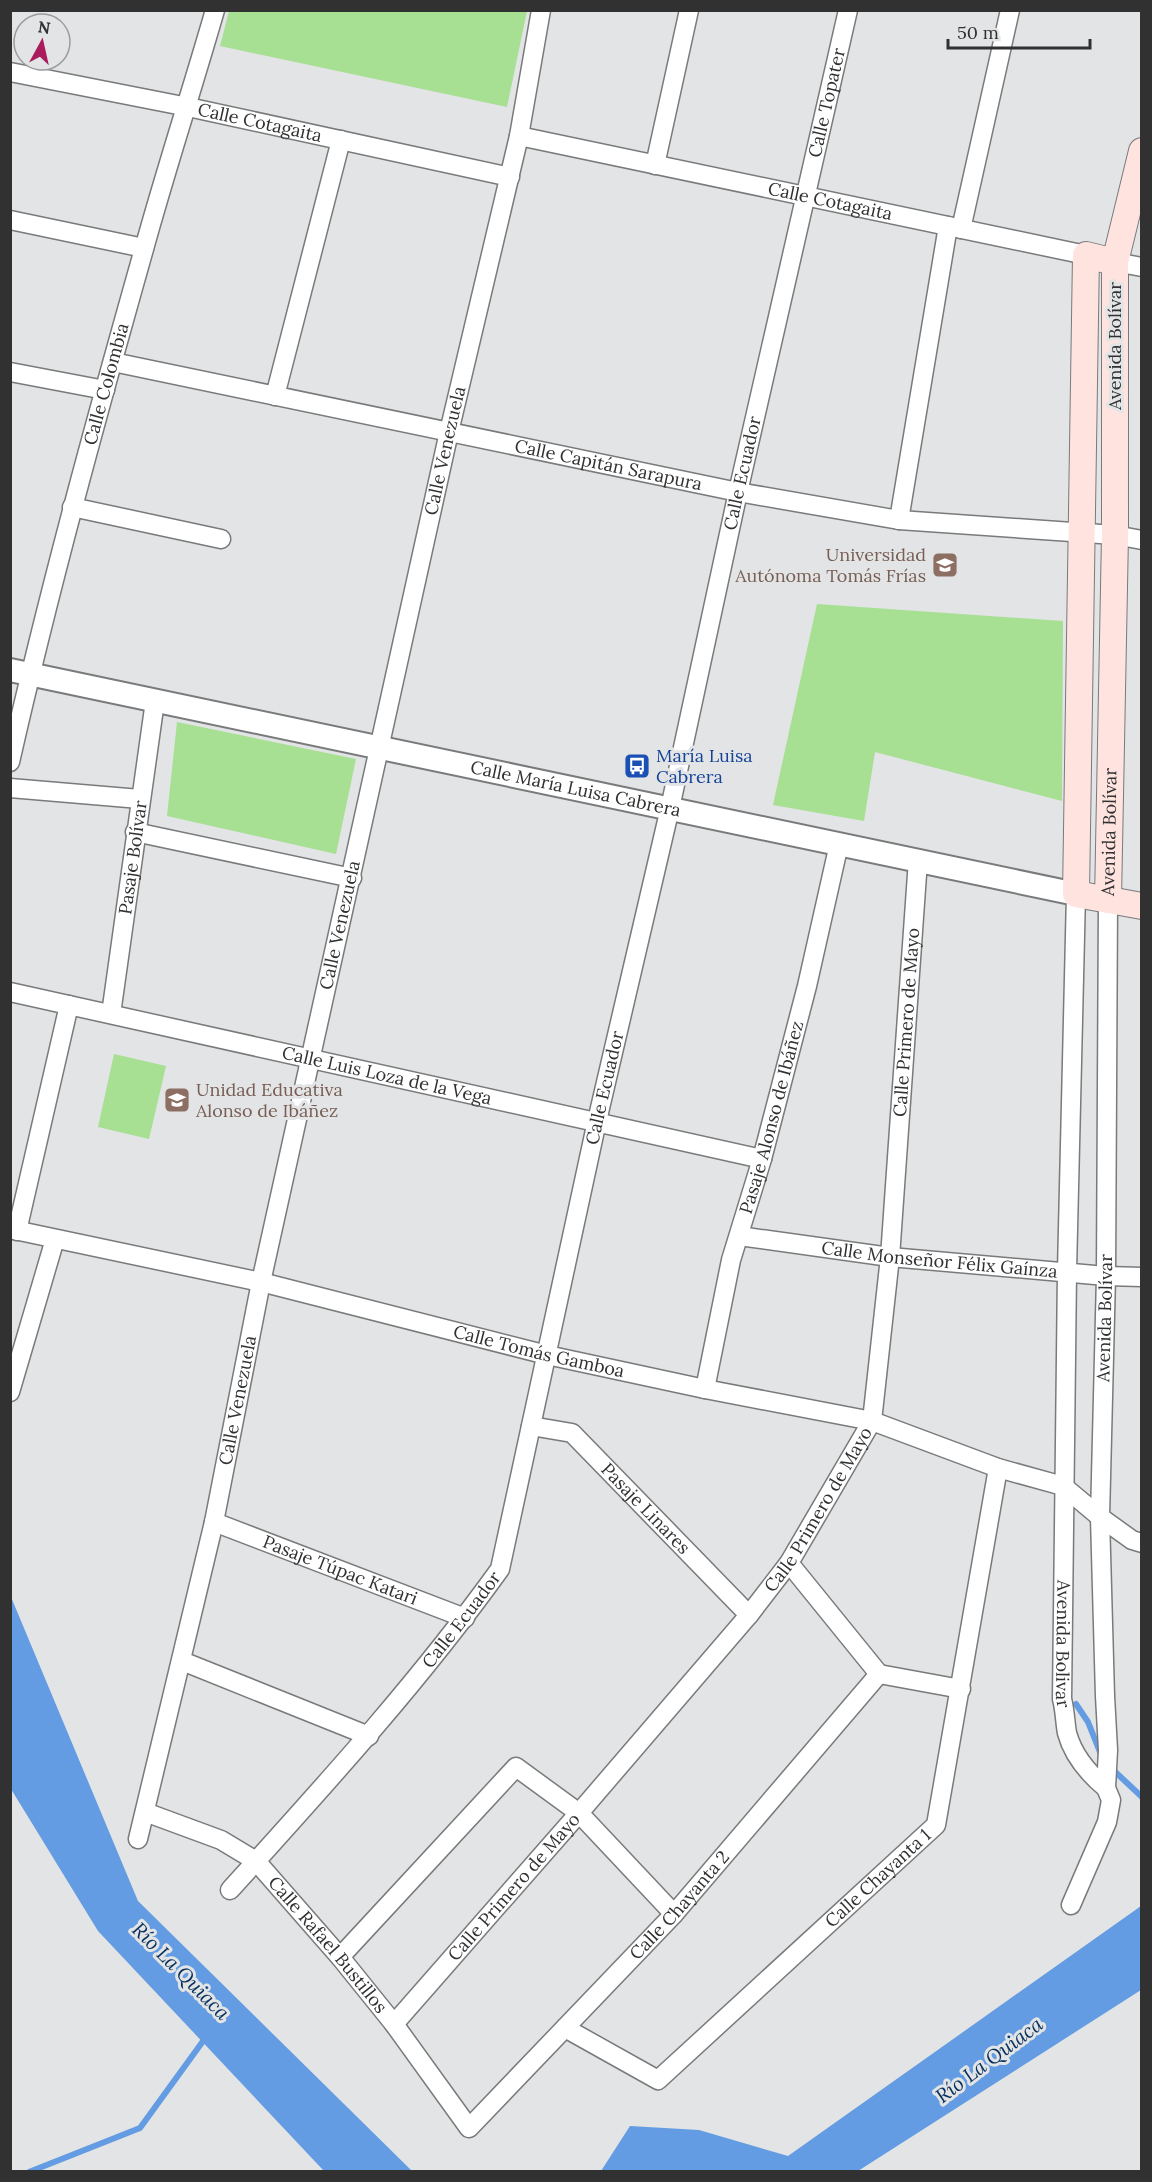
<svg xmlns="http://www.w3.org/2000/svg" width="1152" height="2182" font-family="Lora,serif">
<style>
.green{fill:#a7df93}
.water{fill:#639ce2}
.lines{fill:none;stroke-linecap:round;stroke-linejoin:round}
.stream{stroke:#639ce2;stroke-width:6}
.minor-casing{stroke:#787a7b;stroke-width:21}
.tertiary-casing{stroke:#787a7b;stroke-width:26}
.secondary-casing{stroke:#787a7b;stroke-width:28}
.minor{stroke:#fff;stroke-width:18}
.tertiary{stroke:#fff;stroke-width:22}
.secondary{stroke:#fee3df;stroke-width:26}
.labels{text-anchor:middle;stroke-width:6;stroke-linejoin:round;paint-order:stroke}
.street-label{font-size:18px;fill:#313132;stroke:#e2e4e5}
.education-label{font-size:18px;fill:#785e54;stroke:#e2e4e5;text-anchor:end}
.transit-label{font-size:18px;fill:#164399;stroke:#e2e4e5;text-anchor:start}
.water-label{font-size:20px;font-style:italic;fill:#072f5c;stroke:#e2e4e5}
</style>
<rect width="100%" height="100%" fill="#e2e4e5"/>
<!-- green -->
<path class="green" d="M229,11V10L527,11L507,107L220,46Z
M817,604L1063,621L1062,801L875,752L864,821L773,805Z
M177,722L356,759L336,854L167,816Z
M114,1054L166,1066L149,1139L98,1127Z"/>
<!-- water -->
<path class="water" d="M11,1597L138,1901L412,2171H324L98,1931L11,1789Z
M1141,1906V1990L858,2171H601L630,2126L699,2130L788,2156Z"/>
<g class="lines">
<!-- stream -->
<path class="stream" d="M1076,1704L1088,1722L1102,1757
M1110,1767L1142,1797
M29,2172L140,2128L206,2037"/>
<defs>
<g id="minor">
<path id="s1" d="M10,72L188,107L510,177"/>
<path id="s2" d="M519,136L1086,255"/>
<path d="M655,165L689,10"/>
<path d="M10,220L144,248"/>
<path d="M961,229L1010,10"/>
<path d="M1115,262L1142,267"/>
<path id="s3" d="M113,362L738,492L899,520L1115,535L1142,540"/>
<path d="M10,372L105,390"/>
<path d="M275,396L341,140"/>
<path d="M72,507L221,539"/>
<path d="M899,520L948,226"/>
<path id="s4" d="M10,762C49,590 96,419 144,249C166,169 192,90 215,10"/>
<path d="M10,788L140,799"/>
<path d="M135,832L352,878"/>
<path id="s5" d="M1076,894L1067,1271L1062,1699C1065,1710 1065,1722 1067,1733C1073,1755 1089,1774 1106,1788"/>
<path id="s6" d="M10,992L762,1159"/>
<path id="s7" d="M111,1014L155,701"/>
<path id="s8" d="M10,1229L261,1282L547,1355L705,1389L872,1421L998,1468L1063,1486L1100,1517L1132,1540L1142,1543"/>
<path d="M17,1231L69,1005"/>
<path id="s9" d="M739,1236L890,1257L1106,1276L1142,1277"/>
<path id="s10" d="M705,1389L731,1260L762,1159L807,986L839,844"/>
<path d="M10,1392L55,1239"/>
<path id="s11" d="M531,1426L572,1433L749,1615"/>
<path id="s12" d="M214,1522L465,1618"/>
<path d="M789,1563L879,1674L961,1689"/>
<path d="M182,1661L369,1736"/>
<path id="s13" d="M145,1812L221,1840L256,1861L340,1957L394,2024L469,2128L674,1914L879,1674"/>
<path id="s14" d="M138,1839L214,1522L261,1282L449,432L519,136L541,10"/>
<path id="s15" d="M230,1890C324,1786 418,1683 500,1569L597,1121L670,808L738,492L848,10"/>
<path id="s16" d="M1071,1905L1107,1822L1111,1800L1106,1788L1108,1750L1105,1696L1100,1517L1106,1276L1108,900"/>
<path d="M340,1957L516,1767L579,1813L674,1914"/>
<path id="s17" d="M394,2024L579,1813L749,1615L789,1563L872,1421L890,1257L918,860"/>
<path id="s18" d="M565,2028L658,2080L936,1825L998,1468"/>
</g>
<g id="tertiary">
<path id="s19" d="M10,670L1076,894"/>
</g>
<g id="secondary">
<path d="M1115,262L1086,255L1076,894L1142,906"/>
<path id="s20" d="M1108,900L1115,535V262L1142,151"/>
</g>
</defs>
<!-- minor casing -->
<use href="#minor" class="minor-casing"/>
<!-- tertiary casing -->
<use href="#tertiary" class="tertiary-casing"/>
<!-- secondary casing -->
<use href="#secondary" class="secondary-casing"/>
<!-- minor -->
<use href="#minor" class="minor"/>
<!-- tertiary -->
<use href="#tertiary" class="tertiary"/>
<!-- secondary -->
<use href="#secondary" class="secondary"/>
</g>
<!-- icons -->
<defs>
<symbol id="university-square" viewBox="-11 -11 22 22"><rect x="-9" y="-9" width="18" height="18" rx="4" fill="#8d6e63" stroke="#e2e4e5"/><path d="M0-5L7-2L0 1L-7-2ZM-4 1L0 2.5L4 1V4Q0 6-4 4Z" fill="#fff"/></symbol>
<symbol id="bus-square" viewBox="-11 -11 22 22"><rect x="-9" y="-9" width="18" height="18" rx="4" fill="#1a4fb4" stroke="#e2e4e5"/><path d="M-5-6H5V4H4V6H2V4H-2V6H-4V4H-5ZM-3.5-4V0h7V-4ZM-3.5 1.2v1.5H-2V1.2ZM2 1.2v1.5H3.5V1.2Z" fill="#fff"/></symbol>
<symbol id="school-square" viewBox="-11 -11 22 22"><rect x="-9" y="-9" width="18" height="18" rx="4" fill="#8d6e63" stroke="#e2e4e5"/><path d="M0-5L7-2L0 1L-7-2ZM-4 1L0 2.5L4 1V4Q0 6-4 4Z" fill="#fff"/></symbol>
</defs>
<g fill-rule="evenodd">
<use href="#university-square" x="930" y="550" width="30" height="30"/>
<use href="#bus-square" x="622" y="751" width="30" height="30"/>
<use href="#school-square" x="162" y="1085" width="30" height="30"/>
</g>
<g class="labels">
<!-- street labels -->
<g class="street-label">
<text dy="6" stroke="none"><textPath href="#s15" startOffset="1922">Calle Topater</textPath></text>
<text dy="6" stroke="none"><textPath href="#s1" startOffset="255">Calle Cotagaita</textPath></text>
<text dy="6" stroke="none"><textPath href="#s2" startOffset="318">Calle Cotagaita</textPath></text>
<text transform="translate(1115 346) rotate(-90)" y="6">Avenida Bolívar</text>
<text dy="6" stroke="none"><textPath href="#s4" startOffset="390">Calle Colombia</textPath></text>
<text dy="6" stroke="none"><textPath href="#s14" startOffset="1422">Calle Venezuela</textPath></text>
<text dy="6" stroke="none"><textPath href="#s3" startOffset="506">Calle Capitán Sarapura</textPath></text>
<text dy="6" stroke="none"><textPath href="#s15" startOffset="1542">Calle Ecuador</textPath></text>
<text dy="6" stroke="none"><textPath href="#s19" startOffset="578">Calle María Luisa Cabrera</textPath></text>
<text dy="6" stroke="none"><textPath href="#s20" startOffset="68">Avenida Bolívar</textPath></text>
<text dy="6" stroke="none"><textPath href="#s7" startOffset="158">Pasaje Bolívar</textPath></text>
<text dy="6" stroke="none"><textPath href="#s14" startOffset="936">Calle Venezuela</textPath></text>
<text dy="6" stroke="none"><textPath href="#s17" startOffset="1172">Calle Primero de Mayo</textPath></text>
<text dy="6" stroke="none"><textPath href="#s6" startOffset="386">Calle Luis Loza de la Vega</textPath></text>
<text dy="6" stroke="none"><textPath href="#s15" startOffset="912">Calle Ecuador</textPath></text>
<text dy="6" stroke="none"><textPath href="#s10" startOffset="280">Pasaje Alonso de Ibáñez</textPath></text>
<text dy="6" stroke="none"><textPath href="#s9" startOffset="202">Calle Monseñor Félix Gaínza</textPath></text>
<text dy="6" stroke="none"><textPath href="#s16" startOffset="596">Avenida Bolívar</textPath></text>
<text dy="6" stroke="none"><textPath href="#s8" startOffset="543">Calle Tomás Gamboa</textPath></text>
<text dy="6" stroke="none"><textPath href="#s14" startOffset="450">Calle Venezuela</textPath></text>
<text dy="6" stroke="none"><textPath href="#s11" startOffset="147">Pasaje Linares</textPath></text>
<text dy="6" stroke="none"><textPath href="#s17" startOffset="668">Calle Primero de Mayo</textPath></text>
<text dy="6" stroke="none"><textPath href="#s12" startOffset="135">Pasaje Túpac Katari</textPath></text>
<text dy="6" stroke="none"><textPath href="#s15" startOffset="356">Calle Ecuador</textPath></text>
<text dy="6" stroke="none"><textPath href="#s5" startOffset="750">Avenida Bolivar</textPath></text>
<text dy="6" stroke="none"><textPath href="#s18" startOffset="405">Calle Chayanta 1</textPath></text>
<text dy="6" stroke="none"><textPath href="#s17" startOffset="182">Calle Primero de Mayo</textPath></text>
<text dy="6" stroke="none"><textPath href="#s13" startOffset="770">Calle Chayanta 2</textPath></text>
<text dy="6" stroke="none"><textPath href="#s13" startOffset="232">Calle Rafael Bustillos</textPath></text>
</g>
<!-- education labels -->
<g class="education-label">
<text x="926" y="561">Universidad<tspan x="926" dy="21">Autónoma Tomás Frías</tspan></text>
<text x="196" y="1096" text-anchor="start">Unidad Educativa<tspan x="196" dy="21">Alonso de Ibáñez</tspan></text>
</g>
<!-- transit labels -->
<g class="transit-label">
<text x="656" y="762">María Luisa<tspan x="656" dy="21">Cabrera</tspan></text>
</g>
<!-- water labels -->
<g class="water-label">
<text transform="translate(181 1971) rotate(45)" y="7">Río La Quiaca</text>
<text transform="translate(989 2060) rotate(-37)" y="7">Río La Quiaca</text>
</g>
</g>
<!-- border -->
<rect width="1152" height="2182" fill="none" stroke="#313132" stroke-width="24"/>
<!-- north arrow -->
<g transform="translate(42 42) rotate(8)"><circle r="28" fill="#e2e4e5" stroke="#9b9c9d" stroke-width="1.5"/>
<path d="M0-4.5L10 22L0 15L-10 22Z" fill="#aa1c5c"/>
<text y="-9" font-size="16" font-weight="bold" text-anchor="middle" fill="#313132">N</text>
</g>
<!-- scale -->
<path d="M948 39v9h142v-9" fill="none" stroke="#313132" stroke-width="3"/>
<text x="957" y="39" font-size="18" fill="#313132" stroke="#e2e4e5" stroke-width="4.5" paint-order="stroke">50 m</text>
</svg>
